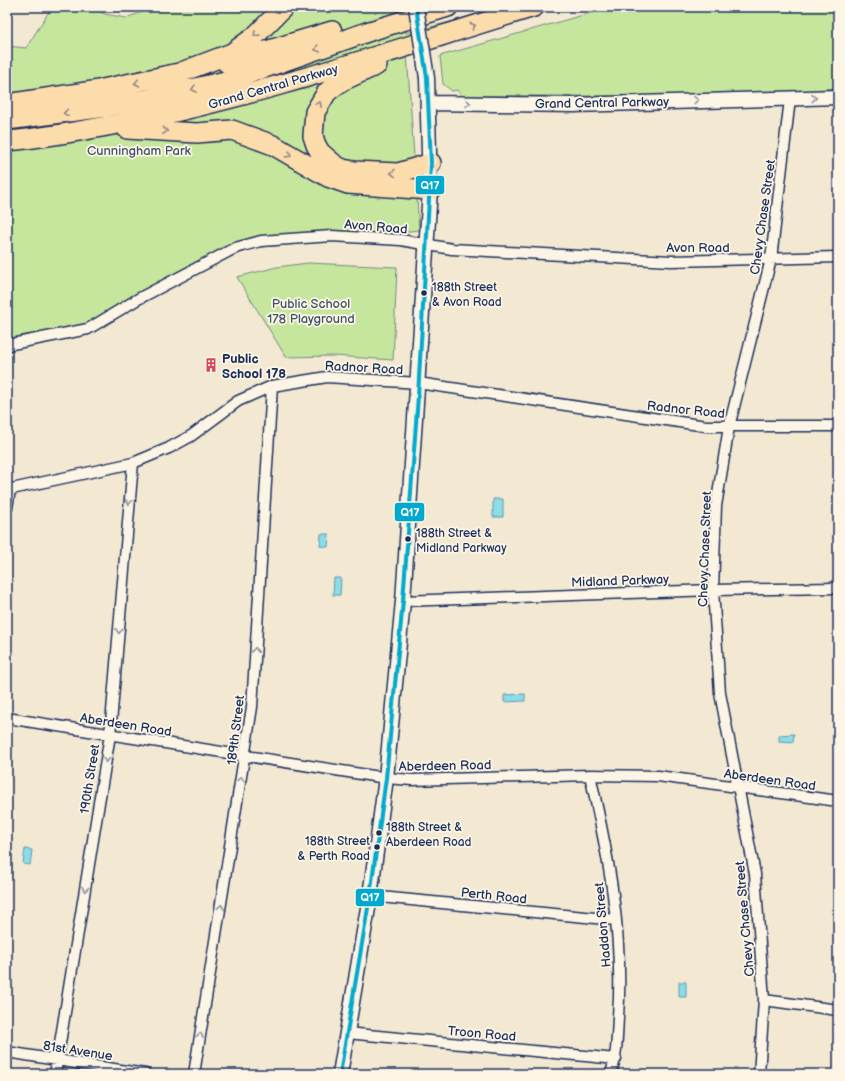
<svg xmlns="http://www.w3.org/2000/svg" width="845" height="1081" font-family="'Balsamiq Sans',sans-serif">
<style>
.green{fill:#c6e69e;stroke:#708a7e}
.water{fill:#8ddde9;stroke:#5f97b1}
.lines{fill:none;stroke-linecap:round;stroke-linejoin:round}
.street-casing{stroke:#1b2f5e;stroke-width:13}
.secondary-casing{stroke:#1b2f5e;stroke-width:17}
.highway-casing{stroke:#1b2f5e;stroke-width:22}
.street{stroke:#fcf5e5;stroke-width:10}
.secondary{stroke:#fcf5e5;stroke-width:14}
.highway{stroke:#fddcac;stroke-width:19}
.secondary-bridge-casing{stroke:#1b2f5e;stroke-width:17;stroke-linecap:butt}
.secondary-bridge{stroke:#fcf5e5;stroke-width:14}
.bus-1-casing{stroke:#fcf5e5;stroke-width:7}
.bus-1{stroke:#00a9ce;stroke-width:4}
.oneway{stroke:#8c8685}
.oneway2{stroke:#8c92a2}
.bus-dot{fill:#1b2f5e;stroke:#fcf5e5;stroke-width:1.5}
.labels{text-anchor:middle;stroke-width:3.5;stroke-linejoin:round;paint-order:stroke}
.bus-label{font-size:12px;fill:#1b2f5e;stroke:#fcf5e5;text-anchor:start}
.street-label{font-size:13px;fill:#1b2f5e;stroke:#fcf5e5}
.park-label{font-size:13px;fill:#3d546b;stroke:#fcf5e5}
.poi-label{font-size:13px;font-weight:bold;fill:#1b2f5e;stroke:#fcf5e5;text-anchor:start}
.line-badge{stroke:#fcf5e5;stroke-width:1.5}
.badge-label{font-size:11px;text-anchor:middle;font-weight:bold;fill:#fff}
</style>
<rect width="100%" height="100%" fill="#f3e9d2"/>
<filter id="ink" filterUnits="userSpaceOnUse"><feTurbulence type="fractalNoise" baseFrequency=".025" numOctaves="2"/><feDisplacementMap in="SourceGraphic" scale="8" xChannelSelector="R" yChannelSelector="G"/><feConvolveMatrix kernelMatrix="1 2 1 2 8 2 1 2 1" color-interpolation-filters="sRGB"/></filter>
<g filter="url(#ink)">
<!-- green -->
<path class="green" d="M52,7H90L105,14L126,18L155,7H404L406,33L474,16L406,39L419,230L254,248L191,272L83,332L7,344V46L26,48Z
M611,7H838V88L740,96H462L457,90L452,91L443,84L440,56Z
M308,263L397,267L393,360L334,356L286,357L237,277L277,267Z"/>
<!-- water -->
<path class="water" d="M493,499H503V517H493Z
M321,534H329L328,547L320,546Z
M334,578H341L340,595H333Z
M525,694V701L504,702V695Z
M794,734L793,742L779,741V735Z
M25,849L32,850L30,865L23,864Z
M679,982H686V997H679Z"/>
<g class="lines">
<defs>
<path id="street" d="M7,345L88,329L138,299L235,248L261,241L332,236L401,240L452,249L671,261L838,257
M7,490L133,463L169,448L191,436L238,401L272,386L327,377L418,383L706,426H838
M7,508L10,490
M403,601L713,590L838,588
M7,718L386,778L412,780L590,775L658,776L838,801
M590,775C608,854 624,935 618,1017C617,1036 617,1055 611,1074
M370,896L616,920
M764,1000L838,1010
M347,1033L616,1059
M7,1052L145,1074
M55,1074L110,735L133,463
M194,1074L252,707L272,386
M759,1074L764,1000L755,874L720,693L713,590L716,506L729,427L771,259L790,99"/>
<path id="secondary" d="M429,103L574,105L838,97
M340,1074L370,896L386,778L403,601L430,190L427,78"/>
<path id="highway" d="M227,63L332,31
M377,65L342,81L327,92L315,112L313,136L316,145L320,152L335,165L343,169L354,171L398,173L431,163
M7,104L93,91L179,73L232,53L254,37L284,7
M7,120L106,107L148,99L230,80L370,31L448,7
M127,129L197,133L232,130L273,145L328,177L348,184L430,190
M7,141C44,138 81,131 118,124C259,97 396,49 534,7"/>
</defs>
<!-- street casing -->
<use href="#street" class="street-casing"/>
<!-- secondary casing -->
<use href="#secondary" class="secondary-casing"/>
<!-- highway casing -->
<use href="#highway" class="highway-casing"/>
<!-- street -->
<use href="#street" class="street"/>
<!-- secondary -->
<use href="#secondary" class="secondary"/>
<!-- highway -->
<use href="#highway" class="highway"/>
<defs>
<path id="secondary-bridge" d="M416,7L427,78"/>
</defs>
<!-- secondary-bridge casing -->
<use href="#secondary-bridge" class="secondary-bridge-casing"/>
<!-- secondary-bridge -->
<use href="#secondary-bridge" class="secondary-bridge"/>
<defs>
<path id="bus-1" d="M340,1074L370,896L386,778L403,601L418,396L431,163L427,78L416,7"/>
</defs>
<!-- bus-1 casing -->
<use href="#bus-1" class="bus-1-casing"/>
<!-- bus-1 -->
<use href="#bus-1" class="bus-1"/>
</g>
<!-- one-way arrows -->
<defs><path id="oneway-chevron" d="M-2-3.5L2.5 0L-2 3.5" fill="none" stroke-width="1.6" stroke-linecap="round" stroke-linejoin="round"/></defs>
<g class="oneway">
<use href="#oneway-chevron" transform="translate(473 26) rotate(-17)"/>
<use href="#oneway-chevron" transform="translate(256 34) rotate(136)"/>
<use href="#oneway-chevron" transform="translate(317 49) rotate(161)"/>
<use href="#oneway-chevron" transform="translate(137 83) rotate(168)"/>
<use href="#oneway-chevron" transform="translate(194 89) rotate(166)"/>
<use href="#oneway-chevron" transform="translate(319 104) rotate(-62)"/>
<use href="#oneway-chevron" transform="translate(66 113) rotate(172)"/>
<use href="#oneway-chevron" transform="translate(165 131) rotate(3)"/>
<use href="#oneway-chevron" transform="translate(289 155) rotate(32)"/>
<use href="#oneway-chevron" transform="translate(393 173) rotate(179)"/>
</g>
<g class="oneway2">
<use href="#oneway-chevron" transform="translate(814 98) rotate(-3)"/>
<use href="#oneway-chevron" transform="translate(696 100) rotate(-1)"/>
<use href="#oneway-chevron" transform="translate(468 103) rotate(1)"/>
<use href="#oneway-chevron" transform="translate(129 502) rotate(95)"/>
<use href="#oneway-chevron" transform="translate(119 631) rotate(95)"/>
<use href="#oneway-chevron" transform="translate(255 650) rotate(-86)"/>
<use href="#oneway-chevron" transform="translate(106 760) rotate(99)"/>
<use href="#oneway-chevron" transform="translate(241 779) rotate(-81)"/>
<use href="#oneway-chevron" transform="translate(85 889) rotate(99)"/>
<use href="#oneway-chevron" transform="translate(221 907) rotate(-81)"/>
<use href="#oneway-chevron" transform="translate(200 1035) rotate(-81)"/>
</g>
</g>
<!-- icons -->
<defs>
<symbol id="building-bare" viewBox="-9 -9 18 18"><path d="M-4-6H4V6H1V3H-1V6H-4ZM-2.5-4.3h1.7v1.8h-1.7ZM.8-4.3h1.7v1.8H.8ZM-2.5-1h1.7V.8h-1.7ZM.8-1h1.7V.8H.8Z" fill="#d1495b" stroke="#fcf5e5" stroke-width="2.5" paint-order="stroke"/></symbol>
</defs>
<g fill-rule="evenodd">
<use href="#building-bare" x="201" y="355" width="20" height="20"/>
</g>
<!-- markers -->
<g class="bus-dot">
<circle cx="424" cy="293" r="3.5"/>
<circle cx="408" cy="539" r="3.5"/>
<circle cx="379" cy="833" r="3.5"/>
<circle cx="377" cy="847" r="3.5"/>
</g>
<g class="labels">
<!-- bus labels -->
<g class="bus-label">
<text x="432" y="291">188th Street<tspan x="432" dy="15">&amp; Avon Road</tspan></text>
<text x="416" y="537">188th Street &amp;<tspan x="416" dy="15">Midland Parkway</tspan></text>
<text x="386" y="831">188th Street &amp;<tspan x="386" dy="15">Aberdeen Road</tspan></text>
<text x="370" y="845" text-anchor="end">188th Street<tspan x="370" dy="15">&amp; Perth Road</tspan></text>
</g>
<!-- street labels -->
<g class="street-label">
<text transform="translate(273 86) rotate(-16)" y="5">Grand Central Parkway</text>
<text transform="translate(602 102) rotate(-1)" y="5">Grand Central Parkway</text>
<text transform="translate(762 217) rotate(-82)" y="5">Chevy Chase Street</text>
<text transform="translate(376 226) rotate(5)" y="5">Avon Road</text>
<text x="698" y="252">Avon Road</text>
<text transform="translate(364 367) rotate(3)" y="5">Radnor Road</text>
<text transform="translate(686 409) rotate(6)" y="5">Radnor Road</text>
<text transform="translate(704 549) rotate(-88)" y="5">Chevy Chase Street</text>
<text transform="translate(620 580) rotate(-2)" y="5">Midland Parkway</text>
<text transform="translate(126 724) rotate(9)" y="5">Aberdeen Road</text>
<text transform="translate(235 730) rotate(-83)" y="5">189th Street</text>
<text transform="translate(445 765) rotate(-1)" y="5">Aberdeen Road</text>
<text transform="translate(89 779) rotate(-81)" y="5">190th Street</text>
<text transform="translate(770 779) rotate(8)" y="5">Aberdeen Road</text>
<text transform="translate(494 895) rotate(6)" y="5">Perth Road</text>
<text transform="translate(744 919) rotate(-95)" y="5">Chevy Chase Street</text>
<text transform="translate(602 925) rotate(-95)" y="5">Haddon Street</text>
<text transform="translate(482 1033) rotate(5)" y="5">Troon Road</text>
<text transform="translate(78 1050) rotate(9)" y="5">81st Avenue</text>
</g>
<!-- park labels -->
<g class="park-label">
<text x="139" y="155">Cunningham Park</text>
<text x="311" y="308">Public School<tspan x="311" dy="15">178 Playground</tspan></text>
</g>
<!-- poi labels -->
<g class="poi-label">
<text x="222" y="363">Public<tspan x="222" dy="15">School 178</tspan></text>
</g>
</g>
<g class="line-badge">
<rect x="415" y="175" width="30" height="20" rx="4" fill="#00a9ce"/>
<rect x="394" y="502" width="31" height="20" rx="4" fill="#00a9ce"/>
<rect x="355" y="888" width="30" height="19" rx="4" fill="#00a9ce"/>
</g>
<g class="badge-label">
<text x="430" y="189">Q17</text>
<text x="410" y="516">Q17</text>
<text x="370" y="901">Q17</text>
</g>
<!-- margin -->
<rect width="845" height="1081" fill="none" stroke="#fcf5e5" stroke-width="24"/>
<rect x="12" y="12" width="821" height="1057" fill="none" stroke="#1b2f5e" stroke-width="1.5" filter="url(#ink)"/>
</svg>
